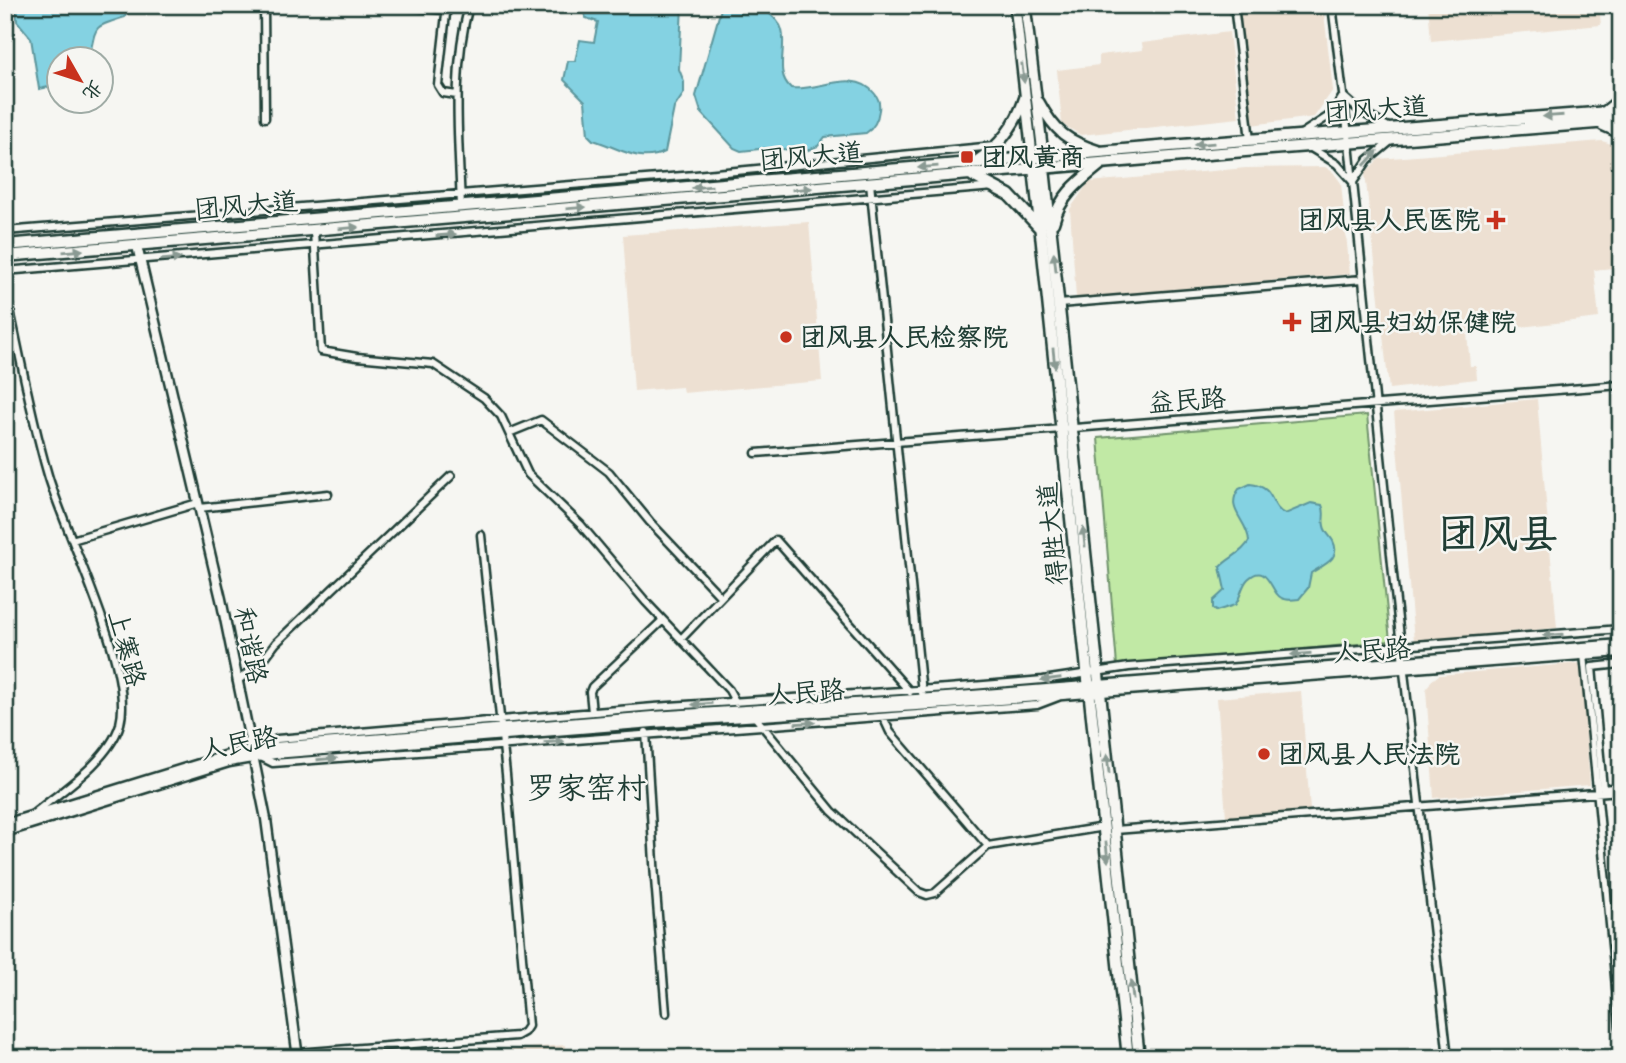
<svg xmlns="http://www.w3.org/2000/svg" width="1626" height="1063" font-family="Sriracha,'LXGW WenKai TC',sans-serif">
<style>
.built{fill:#ede0d2}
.green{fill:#c1e9a5;stroke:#70936c;stroke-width:2}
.water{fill:#84d2e2;stroke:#5c969c;stroke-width:2}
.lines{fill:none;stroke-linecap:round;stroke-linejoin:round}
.minor-casing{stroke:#1f3d34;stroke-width:11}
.tertiary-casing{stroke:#1f3d34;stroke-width:13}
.secondary-casing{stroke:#1f3d34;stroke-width:14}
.primary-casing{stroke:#1f3d34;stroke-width:15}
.minor{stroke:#f6f6f2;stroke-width:6}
.tertiary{stroke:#f6f6f2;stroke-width:8}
.secondary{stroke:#f6f6f2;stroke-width:9}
.primary{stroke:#f6f6f2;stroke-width:10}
.oneway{fill:#8a9a93}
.poi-dot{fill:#c8321e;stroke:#f6f6f2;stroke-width:2.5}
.labels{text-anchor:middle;stroke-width:5;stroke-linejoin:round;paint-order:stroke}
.street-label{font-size:26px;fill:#1f3d34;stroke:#f6f6f2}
.poi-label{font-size:26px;font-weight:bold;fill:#1f3d34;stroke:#f6f6f2;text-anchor:start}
.quarter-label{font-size:30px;fill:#1f3d34;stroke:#f6f6f2}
.town-label{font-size:40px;font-weight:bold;fill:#1f3d34;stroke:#f6f6f2}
</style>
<rect width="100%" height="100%" fill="#f6f6f2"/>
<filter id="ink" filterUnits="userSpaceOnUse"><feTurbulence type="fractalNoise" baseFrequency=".0143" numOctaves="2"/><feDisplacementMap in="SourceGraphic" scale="14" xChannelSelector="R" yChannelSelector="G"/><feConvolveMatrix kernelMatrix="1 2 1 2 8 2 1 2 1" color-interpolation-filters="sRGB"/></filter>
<g filter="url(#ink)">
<!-- built -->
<path class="built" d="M1237,5H1323L1333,90L1314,117L1251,125Z
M1428,5H1599L1601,25L1431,41Z
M1229,32L1239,118L1081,135L1062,124L1057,70L1099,65V55L1143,50L1142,43Z
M1602,141L1621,147V267L1594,270L1599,318L1467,333L1470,366H1476L1477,379L1389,389L1365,173L1379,159Z
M1325,167L1333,172L1341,183L1350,274L1076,298L1070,209L1089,182L1246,168Z
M809,222L822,381L683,393L682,387L634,391L623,235Z
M1537,399L1557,628L1414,641L1394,412Z
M1581,663L1590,785L1434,798L1426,690L1431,681L1439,675Z
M1301,691L1310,810L1226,817L1217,698Z
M565,1045L566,1058H410Z"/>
<!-- green -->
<path class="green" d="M1367,415L1390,641L1117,666L1098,438Z"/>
<!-- water -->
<path class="water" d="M16,5H129L125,17C91,28 97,24 89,59L60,60L59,85L39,89L31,38L17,21Z
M580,5H682L679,69L684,82V93L674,108L665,152C638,164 620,148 593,140L588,135L585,101L564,80L568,61H575L580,40L594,42L598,22L586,18Z
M722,5H760C767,13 779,19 782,30C787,49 774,73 791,88C817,92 855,67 875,94C879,99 880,104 879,110C878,119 874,128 866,133L825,137L818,146L806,151L769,148L741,151L734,148L701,112L696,96Z
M1250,484C1277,487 1268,506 1285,514L1311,503L1322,505C1326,513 1322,518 1324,526C1325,532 1330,536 1333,541C1342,559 1323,565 1311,573L1308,588L1299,599C1291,600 1282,601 1277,594C1270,586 1265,563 1248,579C1241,586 1241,598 1235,605L1216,611L1213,608V601L1225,590L1220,567C1229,557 1242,554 1249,541C1248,520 1224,510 1239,489Z"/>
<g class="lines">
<defs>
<path id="minor" d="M264,5L265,118
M393,5L444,10L446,14L438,85L443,93L457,95
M1234,5L1250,140
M1332,5L1349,143L1394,584L1448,1058
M1301,134L1332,114L1343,96L1361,112L1390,128
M1311,148L1337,164L1353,182L1368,160L1391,141
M870,183L922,693
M461,208C459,140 451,72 469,5
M5,231L695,175L994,146
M314,231L321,351L357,357L433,364L484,398L501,416L528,474L581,525L646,602L729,690L736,703
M5,271L994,187
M5,287C19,350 30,413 48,475C65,534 135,669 120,724C109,761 61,791 32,815
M1059,304L1363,279
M509,433L541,420L609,472L650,522L720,596
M756,453L1621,385
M199,508L328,494
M72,540L198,503
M681,639L776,540L910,692
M1584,654L1621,1039
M1621,664L1592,667L1603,789L1621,787
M237,681L260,664L276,643L451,476
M592,712L590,692L592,687L663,620
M755,717L832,811L919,892L927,895L935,893L988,846
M883,717L890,732L988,846L1104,827
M646,732L655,879L666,1013
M261,748L277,739L654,707L948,688L1043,680L1129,667L1621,629
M261,757L273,763L1037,705L1058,697
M1115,830L1621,791
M297,1053L517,1036L524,1032L528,1026L506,774L481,535"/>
<path id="tertiary" d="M137,246L221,599L266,819L298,1058
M5,824L228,755L274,747L653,716L946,697L1621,644
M5,832L229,762L275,754L653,723L947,704L1621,652"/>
<path id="secondary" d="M1015,5L1033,163
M1025,5L1044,162
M1039,102C1055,132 1067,141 1099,151
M975,162C999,147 1016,125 1025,97"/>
<path id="primary" d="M1605,112L1621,99
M1603,125L1621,133
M1034,168L1128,1058
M1044,168L1139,1058
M973,176L1009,195L1040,228
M1053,223C1060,195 1080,181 1102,163
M5,245L1182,145L1621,111
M5,256L1183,156L1621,121"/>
</defs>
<!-- minor casing -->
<use href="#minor" class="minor-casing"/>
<!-- tertiary casing -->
<use href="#tertiary" class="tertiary-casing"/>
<!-- secondary casing -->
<use href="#secondary" class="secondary-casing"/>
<!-- primary casing -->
<use href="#primary" class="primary-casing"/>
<!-- minor -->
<use href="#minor" class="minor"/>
<!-- tertiary -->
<use href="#tertiary" class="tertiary"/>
<!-- secondary -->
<use href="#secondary" class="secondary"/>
<!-- primary -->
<use href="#primary" class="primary"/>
</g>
<!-- one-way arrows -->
<defs><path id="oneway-solid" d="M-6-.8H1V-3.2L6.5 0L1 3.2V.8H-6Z" transform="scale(1.75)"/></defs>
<g class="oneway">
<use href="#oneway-solid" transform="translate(1023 73) rotate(83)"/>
<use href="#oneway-solid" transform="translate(1553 116) rotate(176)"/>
<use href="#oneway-solid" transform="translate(1204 144) rotate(175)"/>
<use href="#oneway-solid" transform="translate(1371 158) rotate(-47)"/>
<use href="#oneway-solid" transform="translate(928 167) rotate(175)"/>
<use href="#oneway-solid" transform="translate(702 187) rotate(175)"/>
<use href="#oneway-solid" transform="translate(802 189) rotate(-5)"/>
<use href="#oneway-solid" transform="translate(576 208) rotate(-5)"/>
<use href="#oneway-solid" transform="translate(349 228) rotate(-5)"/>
<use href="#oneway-solid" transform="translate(446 235) rotate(-5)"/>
<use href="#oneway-solid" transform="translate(73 251) rotate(-5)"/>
<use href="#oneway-solid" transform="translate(171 259) rotate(-5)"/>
<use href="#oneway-solid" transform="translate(1055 262) rotate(-96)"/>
<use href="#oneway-solid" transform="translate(1054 358) rotate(84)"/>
<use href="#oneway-solid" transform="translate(1084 537) rotate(-96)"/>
<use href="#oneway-solid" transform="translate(1553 635) rotate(176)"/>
<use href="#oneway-solid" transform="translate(1301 654) rotate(176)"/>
<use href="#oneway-solid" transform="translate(1051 679) rotate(172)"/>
<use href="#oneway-solid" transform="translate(702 704) rotate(176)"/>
<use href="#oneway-solid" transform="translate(805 723) rotate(-4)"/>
<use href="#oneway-solid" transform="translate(554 742) rotate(-4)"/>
<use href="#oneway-solid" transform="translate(327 759) rotate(-4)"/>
<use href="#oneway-solid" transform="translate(1108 764) rotate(-96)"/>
<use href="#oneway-solid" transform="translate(1107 852) rotate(84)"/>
<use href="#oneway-solid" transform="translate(1132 990) rotate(-96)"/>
</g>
</g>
<!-- markers -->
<g class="poi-dot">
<rect x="960" y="150" width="14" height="14" rx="3.5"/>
<path d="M1492.5 209.5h7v7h7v7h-7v7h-7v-7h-7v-7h7z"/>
<path d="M1288.5 311.5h7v7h7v7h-7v7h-7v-7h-7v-7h7z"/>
<circle cx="786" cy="337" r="7"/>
<circle cx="1264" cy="754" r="7"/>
</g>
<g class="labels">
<!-- street labels -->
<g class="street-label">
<text transform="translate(1376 109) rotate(-4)" y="9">团风大道</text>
<text transform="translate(811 156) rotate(-5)" y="9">团风大道</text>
<text transform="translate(246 205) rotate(-5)" y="9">团风大道</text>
<text transform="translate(1187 400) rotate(-4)" y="9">益民路</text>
<text transform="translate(1052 534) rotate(-96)" y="9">得胜大道</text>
<text transform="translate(251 645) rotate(79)" y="9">和谐路</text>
<text transform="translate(127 648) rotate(75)" y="9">上寨路</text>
<text transform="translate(1372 650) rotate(-4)" y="9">人民路</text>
<text transform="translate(806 692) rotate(-4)" y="9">人民路</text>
<text transform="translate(239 743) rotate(-11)" y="9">人民路</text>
</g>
<!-- poi labels -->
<g class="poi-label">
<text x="981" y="166">团风黄商</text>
<text x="1480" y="229" text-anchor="end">团风县人民医院</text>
<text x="1308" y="331">团风县妇幼保健院</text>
<text x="800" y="346">团风县人民检察院</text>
<text x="1278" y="763">团风县人民法院</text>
</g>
<!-- quarter labels -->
<g class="quarter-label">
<text x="586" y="798">罗家窑村</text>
</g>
<!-- town labels -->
<g class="town-label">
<text x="1498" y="547">团风县</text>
</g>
</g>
<!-- margin -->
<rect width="1626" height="1063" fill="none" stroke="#f6f6f2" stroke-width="28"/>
<rect x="14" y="14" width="1598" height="1035" fill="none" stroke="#1f3d34" stroke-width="2.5" filter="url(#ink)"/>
<!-- north arrow -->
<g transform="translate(80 80) rotate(129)"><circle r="33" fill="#f6f6f2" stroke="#a0aca6" stroke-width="2"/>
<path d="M0-5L12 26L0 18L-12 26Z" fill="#c8321e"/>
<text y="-10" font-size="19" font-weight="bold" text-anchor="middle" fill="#1f3d34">北</text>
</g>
</svg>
